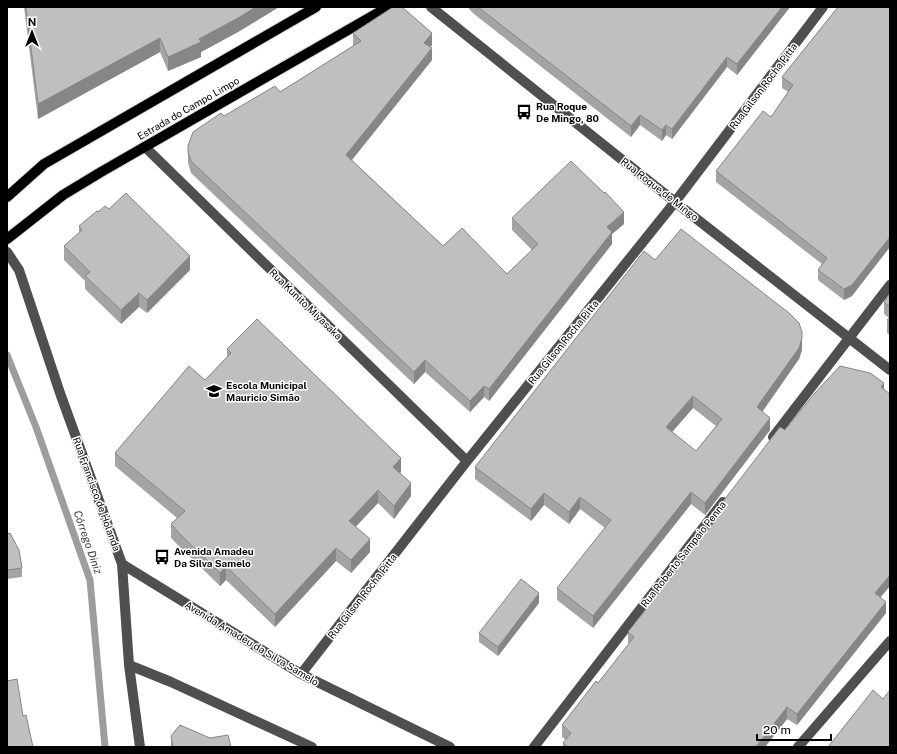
<svg xmlns="http://www.w3.org/2000/svg" width="897" height="754" font-family="'Public Sans',sans-serif">
<style>
.lines{fill:none;stroke-linecap:round;stroke-linejoin:round}
.stream{stroke:#9d9d9d;stroke-width:7}
.major-casing{stroke:#dbdbdb;stroke-width:12}
.minor{stroke:#4f4f4f;stroke-width:10}
.major{stroke:#000;stroke-width:10}
.wall{fill:#a4a4a4;fill-rule:evenodd}
.shaded-wall{fill:#868686}
.building{fill:#bfbfbf;stroke:#868686;fill-rule:evenodd}
.labels{text-anchor:middle;stroke-width:3;stroke-linejoin:round;paint-order:stroke}
.street-label{font-size:10px;fill:#000;stroke:#fff}
.poi-label{font-size:10px;font-weight:bold;fill:#000;stroke:#fff;text-anchor:start}
.water-label{font-size:11px;font-style:italic;fill:#3e3e3e;stroke:#fff}
</style>
<rect width="100%" height="100%" fill="#fff"/>
<g class="lines">
<!-- stream -->
<path class="stream" d="M7,355L36,427L90,580L105,747"/>
<defs>
<path id="major" d="M7,197L44,164L316,7
M7,239L63,195L101,172L388,7"/>
</defs>
<!-- major casing -->
<use href="#major" class="major-casing"/>
<!-- minor -->
<path class="minor" d="M431,7L675,202L890,370
M145,147L467,461
M7,252L19,270L60,393L122,564L129,665L140,747
M773,437L890,285
M122,564L301,674L450,747
M129,665L171,682L312,747
M301,674L467,461L675,202L823,7
M534,747L723,502
M798,747L890,641"/>
<!-- major -->
<use href="#major" class="major"/>
</g>
<!-- wall -->
<path class="wall" d="M24,7H279L238,32L201,52V57L168,71L160,52L38,119Z
M469,7H790L737,75L727,67L672,139L666,135L662,141L640,125L631,137L474,14L469,9Z
M838,7L852,296L844,300L818,280V270L822,264L716,182V171L771,117L788,92L782,88V77Z
M353,33L432,45L430,47L432,60L352,160L443,246L507,274L532,250L512,230V218L624,224L612,234V244L489,401L484,397L470,412L425,372L414,384L191,173L188,163V152L224,116L280,92L353,46Z
M79,226L190,270L147,313L139,307L121,324L85,289V281L64,260V246L79,233Z
M655,260L802,350L799,359L763,411L770,430L705,515L691,504L593,628L557,600V588L605,528L580,509L569,524L544,505L531,521L475,479V467ZM693,408L716,426L696,451L672,432Z
M890,294V335L887,333V320L889,318L884,314V302Z
M227,349L401,472L400,473L411,496L394,519L378,503L355,527L370,552L351,573L336,561L275,627L226,580L220,586L179,546L171,538V524L177,518L115,466V453L205,380L227,357Z
M715,512L880,597L886,613L797,725L787,719L765,747H563V743L566,740L562,737V725L598,683L629,644L628,643V632L715,521Z
M7,534L22,568V577L7,579Z
M539,603L498,656L479,642V633Z
M171,736L231,747H171Z"/>
<!-- shaded-wall -->
<path class="shaded-wall" d="M256,7H279L238,32L201,52V57L168,71V57Z
M782,7H790L737,75V64Z
M432,33V45L424,55V43Z
M160,38V52L38,119V104Z
M432,48V60L346,167V155Z
M727,57V67L672,139V129Z
M640,115V125L631,137V126Z
M666,125V135L662,141V130Z
M624,212V224L612,234V244L489,401V389L607,227Z
M890,237V247L852,296L844,300V289Z
M190,256V270L147,313V300Z
M139,293V307L121,324V310Z
M802,338V350L799,359L757,419V407Z
M425,360V372L414,384V372Z
M884,383V395L881,387Z
M484,386V397L470,412V401Z
M693,396V408L666,439V427Z
M770,418V430L705,515V503Z
M401,458V472L393,480V467Z
M411,483V496L394,519V506Z
M378,490V503L349,534V521Z
M691,492V504L593,628V616Z
M544,493V505L531,521V509Z
M580,497V509L569,524V512Z
M370,539V552L351,573V560Z
M336,548V561L275,627V614Z
M226,566V580L220,586V573Z
M890,575V586L875,604V593Z
M539,593V603L498,656V647Z
M886,602V613L797,725V714Z
M787,707V719L765,747H756Z"/>
<!-- building -->
<path class="building" d="M26,7H256L238,18L199,39L201,42L168,57L160,38L38,104Z
M393,7H402L432,33L424,43L432,48L346,155L443,246L462,228L507,274L538,244L512,218L571,161L604,193L605,192L624,212L607,227L612,232L489,389L484,386L470,401L425,360L414,372L191,161L188,152V146L193,132L221,113L224,116L275,86L280,92L361,41L353,33Z
M478,7H782L737,64L727,57L672,129L666,125L662,130L640,115L631,126Z
M838,7H890V237L852,285L844,289L818,270L827,258L716,171L763,111L771,117L793,85L782,77Z
M126,193L190,256L147,300L139,293L121,310L85,276L90,272L64,246L82,230L79,226L97,211L98,212L105,206L109,209Z
M681,229L789,313L799,323L802,332V338L799,348L757,407L770,418L705,503L691,492L593,616L557,588L611,520L580,497L569,512L544,493L531,509L475,467L644,251L655,260ZM693,396L722,419L696,451L666,427Z
M890,294V307L884,302Z
M890,317V322L887,320Z
M257,319L401,458L393,467L411,483L394,506L378,490L349,521L370,539L351,560L336,548L275,614L226,566L220,573L179,533L171,524L185,511L115,453L189,366L205,380L231,353L227,349Z
M840,366L870,373L884,383L881,387L890,394V575L875,593L886,602L797,714L787,707L756,747H568L563,743L571,733L562,725L596,681L598,683L634,637L628,632L720,515L715,512L780,427L785,430L814,394Z
M10,533L19,550L22,568L7,570V534Z
M521,579L539,593L498,647L479,633Z
M17,679L23,716L26,715L33,747H7V681Z
M873,690L883,699L890,690V747H828Z
M180,725L210,738L228,735L231,747H173L171,736Z"/>
<!-- icons -->
<defs>
<symbol id="bus-bare" viewBox="-9 -9 18 18"><path d="M-5-6H5V4H4V6H2V4H-2V6H-4V4H-5ZM-3.5-4V0h7V-4ZM-3.5 1.2v1.5H-2V1.2ZM2 1.2v1.5H3.5V1.2Z" fill="#000" stroke="#fff" stroke-width="2.5" paint-order="stroke"/></symbol>
<symbol id="school-bare" viewBox="-9 -9 18 18"><path d="M0-5L7-2L0 1L-7-2ZM-4 1L0 2.5L4 1V4Q0 6-4 4Z" fill="#000" stroke="#fff" stroke-width="2.5" paint-order="stroke"/></symbol>
</defs>
<g fill-rule="evenodd">
<use href="#bus-bare" x="513" y="101" width="22" height="22"/>
<use href="#school-bare" x="203" y="380" width="22" height="22"/>
<use href="#bus-bare" x="151" y="546" width="22" height="22"/>
</g>
<g class="labels">
<!-- street labels -->
<g class="street-label">
<text transform="translate(763 86) rotate(-53)" y="4">Rua Gilson Rocha Pitta</text>
<text transform="translate(188 108) rotate(-30)" y="4">Estrada do Campo Limpo</text>
<text transform="translate(660 189) rotate(38)" y="4">Rua Roque de Mingo</text>
<text transform="translate(306 304) rotate(44)" y="4">Rua Kunito Miyasaka</text>
<text transform="translate(563 342) rotate(-51)" y="4">Rua Gilson Rocha Pitta</text>
<text transform="translate(97 494) rotate(70)" y="4">Rua Francisco de Holanda</text>
<text transform="translate(683 554) rotate(-52)" y="4">Rua Roberto Sampaio Penna</text>
<text transform="translate(362 596) rotate(-52)" y="4">Rua Gilson Rocha Pitta</text>
<text transform="translate(252 643) rotate(31)" y="4">Avenida Amadeu da Silva Samelo</text>
</g>
<!-- poi labels -->
<g class="poi-label">
<text x="536" y="110">Rua Roque<tspan x="536" dy="12">De Mingo, 80</tspan></text>
<text x="226" y="389">Escola Municipal<tspan x="226" dy="12">Mauricio Simão</tspan></text>
<text x="174" y="555">Avenida Amadeu<tspan x="174" dy="12">Da Silva Samelo</tspan></text>
</g>
<!-- water labels -->
<g class="water-label">
<text transform="translate(88 542) rotate(71)" y="4">Córrego Diniz</text>
</g>
</g>
<!-- border -->
<rect width="897" height="754" fill="none" stroke="#000000" stroke-width="16"/>
<!-- north arrow -->
<g transform="translate(32 32)" stroke="#ffffff" stroke-width="3" paint-order="stroke">
<path d="M0-3L7 15L0 10L-7 15Z" fill="#000000"/>
<text y="-6" font-size="11" font-weight="bold" text-anchor="middle" fill="#000000">N</text>
</g>
<!-- scale -->
<path d="M757 734v6h74v-6" fill="none" stroke="#000000" stroke-width="2"/>
<text x="763" y="734" font-size="12" fill="#000000" stroke="#ffffff" stroke-width="3" paint-order="stroke">20 m</text>
</svg>
